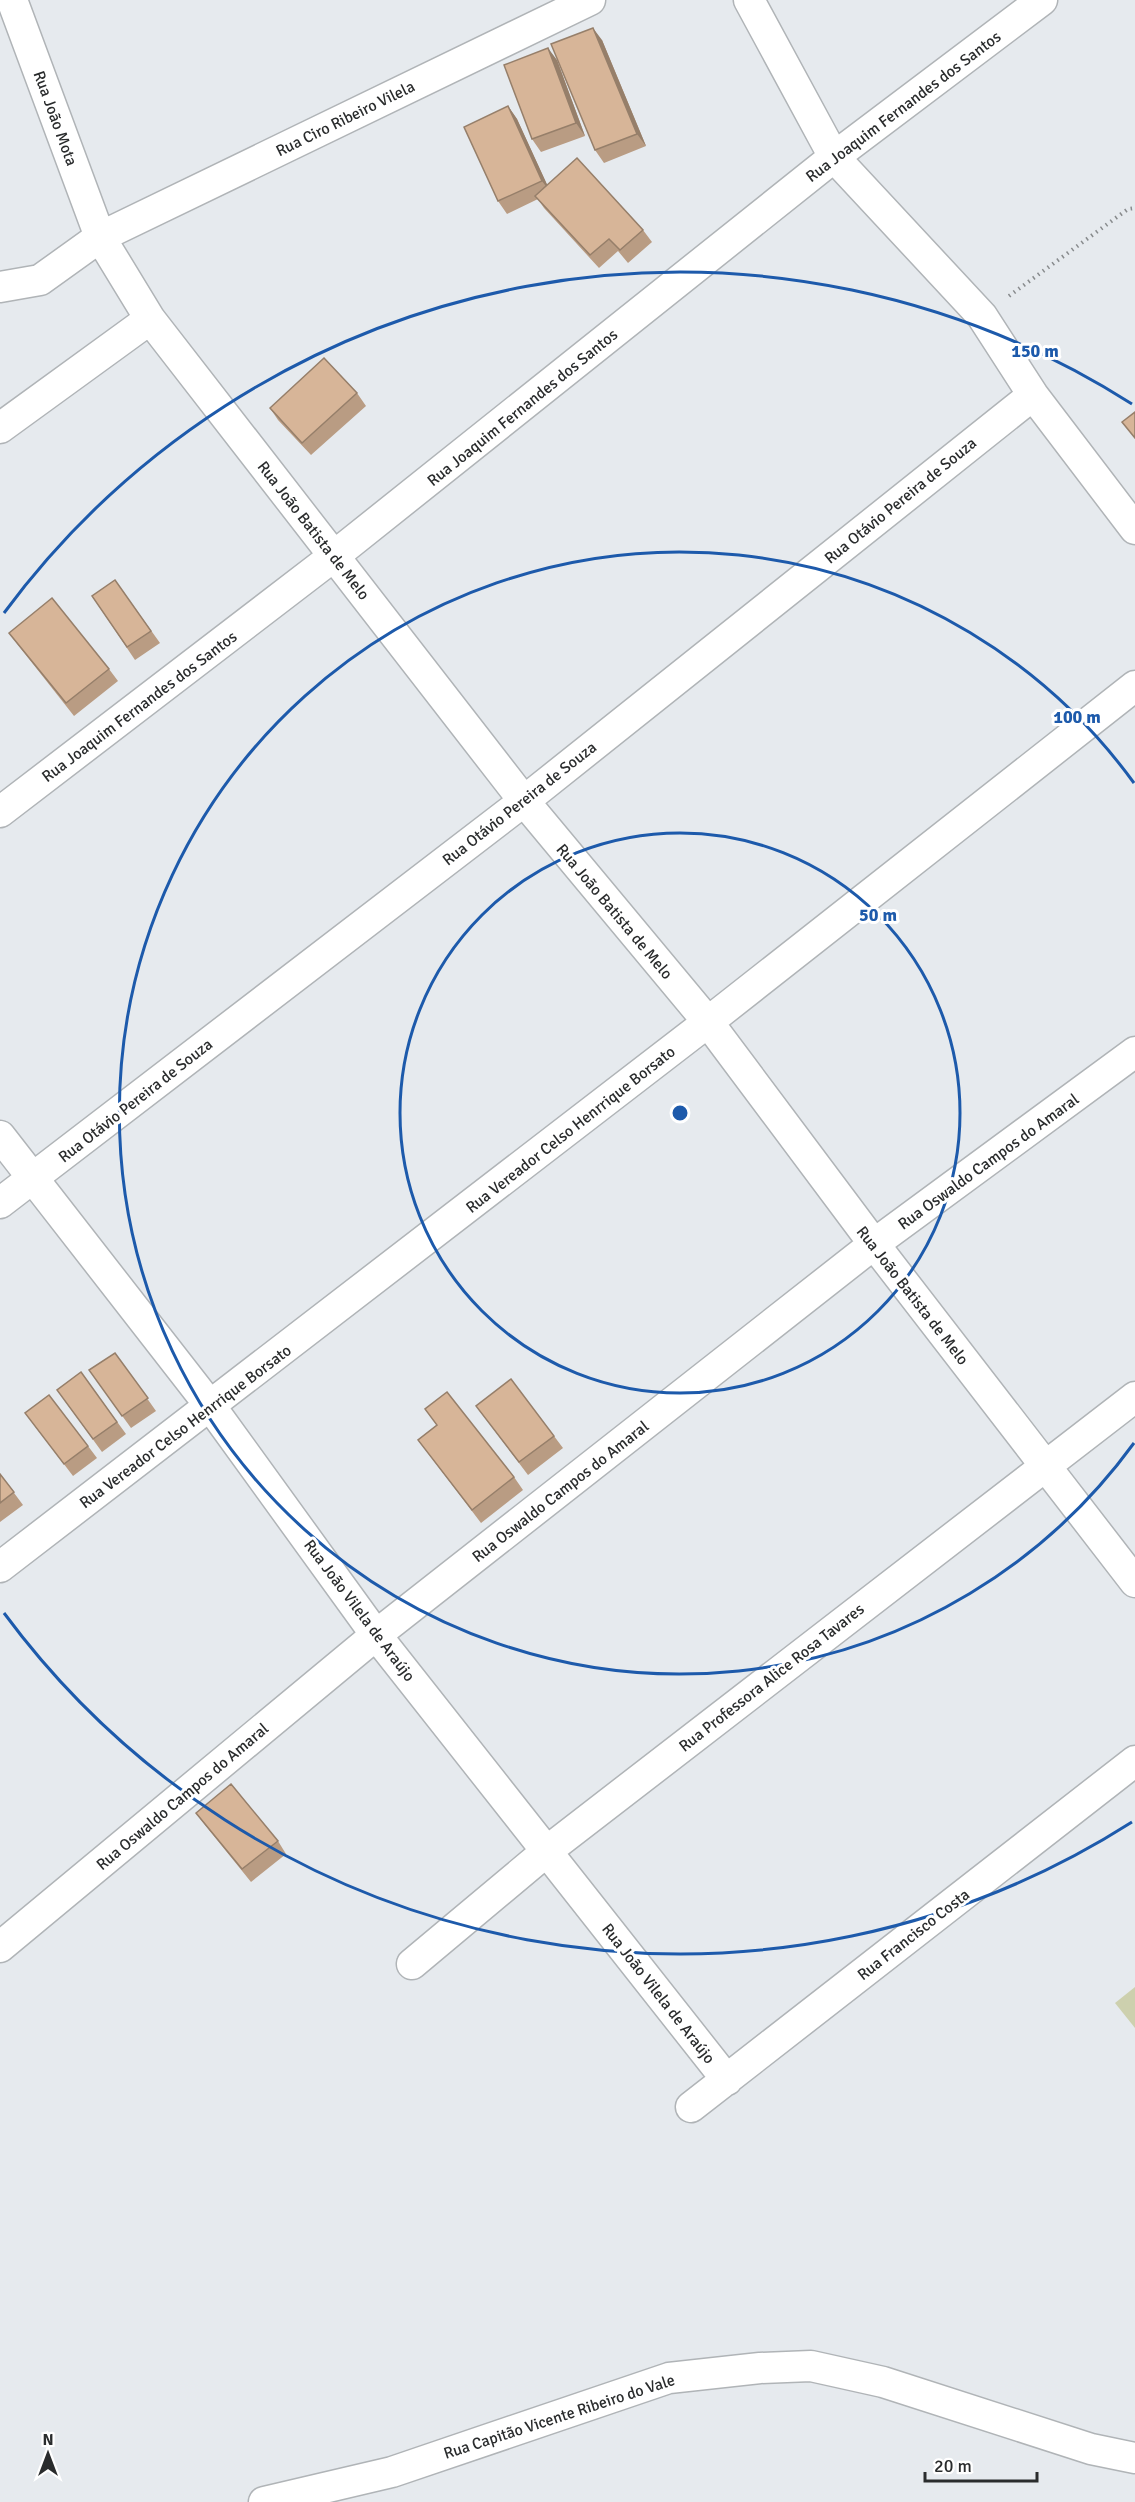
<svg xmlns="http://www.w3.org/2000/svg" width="1135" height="2502" font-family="Signika,sans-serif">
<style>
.green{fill:#cdd0ae}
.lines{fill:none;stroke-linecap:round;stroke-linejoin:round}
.minor-casing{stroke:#b0b4b7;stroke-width:33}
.path{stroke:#888b8d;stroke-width:4;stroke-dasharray:1.5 4.5;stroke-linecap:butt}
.minor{stroke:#fff;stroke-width:30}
.wall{fill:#b99c83}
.shaded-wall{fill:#967f6a}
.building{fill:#d7b598;stroke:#967f6a;stroke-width:1.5}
.ring{fill:none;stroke:#1d5aab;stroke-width:3}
.labels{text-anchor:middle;stroke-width:6;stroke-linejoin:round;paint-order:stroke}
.street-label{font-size:16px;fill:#2a2c2d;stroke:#fff}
.centre{fill:#1d5aab;stroke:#fff;stroke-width:3}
.ring-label{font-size:18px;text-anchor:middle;font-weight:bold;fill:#1d5aab;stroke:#fff;stroke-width:6;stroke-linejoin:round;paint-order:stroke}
</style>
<rect width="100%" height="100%" fill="#e6eaee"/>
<!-- green -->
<path class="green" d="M1135,1987V2028L1115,2003Z"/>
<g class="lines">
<defs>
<path id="minor" d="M12,0L100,237L150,319L524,801L708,1022L874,1244L1135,1582
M749,0L834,157L982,316L1033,395L1135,529
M0,287L40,280L100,237L590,0
M0,428L150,319
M0,812L334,556L834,157L1042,0
M0,1136L211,1407L376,1635L727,2080
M0,1203L524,801L1033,395
M0,1567L708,1022L1135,686
M0,1947L376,1635L874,1244L1135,1052
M412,1964L547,1851L1135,1397
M691,2107L1135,1761
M264,2502L392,2472L669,2378L760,2368L811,2366L883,2382L1091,2449L1135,2458"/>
</defs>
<!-- minor casing -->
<use href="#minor" class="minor-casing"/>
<!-- path -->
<path class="path" d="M1009,296L1128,209L1135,208"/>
<!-- minor -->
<use href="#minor" class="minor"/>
</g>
<!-- wall -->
<path class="wall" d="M602,40L646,146L604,163L595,150Z
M557,60L585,136L541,152L532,139Z
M508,106L517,119L547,185L643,230L652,242L628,263L618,251L599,268L544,208L538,199L507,214L498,201Z
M357,393L366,406L311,455L278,420L270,408Z
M115,580L160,643L135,660L92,596Z
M9,633L109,669L118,681L74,716L18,645Z
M115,1353L156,1411L131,1428L89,1370Z
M81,1372L126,1434L102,1452L57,1390Z
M476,1406L554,1436L563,1448L528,1475Z
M425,1409L514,1477L523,1490L481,1523L418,1440L437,1425Z
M25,1413L88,1446L97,1458L73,1476Z
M0,1474L23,1505L0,1522Z
M196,1813L278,1841L286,1854L251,1882L205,1825Z"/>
<!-- shaded-wall -->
<path class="shaded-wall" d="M593,28L602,40L646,146L637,134Z
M548,48L557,60L585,136L576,123Z
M508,106L517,119L551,193L542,181Z"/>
<!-- building -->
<path class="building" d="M593,28L637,134L595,150L551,44Z
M548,48L576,123L532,139L504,65Z
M508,106L542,181L498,201L464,127Z
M577,158L643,230L620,250L609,239L590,255L535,196Z
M324,358L357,393L302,443L270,408Z
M1135,412V438L1122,422Z
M115,580L151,631L127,647L92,596Z
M52,598L109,669L66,703L9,633Z
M115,1353L148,1398L122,1416L89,1370Z
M81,1372L117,1422L93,1439L57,1390Z
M511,1379L554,1436L519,1462L476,1406Z
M447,1392L514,1477L472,1510L418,1440L437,1425L425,1409Z
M49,1395L88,1446L64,1464L25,1413Z
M0,1474L14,1492L0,1503Z
M231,1784L278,1841L242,1869L196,1813Z"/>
<!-- distance rings -->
<g class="ring">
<circle cx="680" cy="1113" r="280"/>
<path d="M1134 1443A561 561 0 1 1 1134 783"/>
<path d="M1132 1822A841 841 0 0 1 4 1613M4 613A841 841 0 0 1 1132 404"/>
</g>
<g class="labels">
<!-- street labels -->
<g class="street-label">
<text transform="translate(903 106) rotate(-37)" y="6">Rua Joaquim Fernandes dos Santos</text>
<text transform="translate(56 118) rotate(70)" y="6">Rua João Mota</text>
<text transform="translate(345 118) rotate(-26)" y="6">Rua Ciro Ribeiro Vilela</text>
<text transform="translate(522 407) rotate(-39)" y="6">Rua Joaquim Fernandes dos Santos</text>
<text transform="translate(900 500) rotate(-39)" y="6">Rua Otávio Pereira de Souza</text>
<text transform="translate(314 530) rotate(52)" y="6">Rua João Batista de Melo</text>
<text transform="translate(139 706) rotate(-37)" y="6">Rua Joaquim Fernandes dos Santos</text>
<text transform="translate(519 803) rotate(-38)" y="6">Rua Otávio Pereira de Souza</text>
<text transform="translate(615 911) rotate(50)" y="6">Rua João Batista de Melo</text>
<text transform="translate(135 1100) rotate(-38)" y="6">Rua Otávio Pereira de Souza</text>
<text transform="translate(570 1129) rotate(-38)" y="6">Rua Vereador Celso Henrrique Borsato</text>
<text transform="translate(988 1161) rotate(-36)" y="6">Rua Oswaldo Campos do Amaral</text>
<text transform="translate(913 1295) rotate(52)" y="6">Rua João Batista de Melo</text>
<text transform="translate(185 1426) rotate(-37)" y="6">Rua Vereador Celso Henrrique Borsato</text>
<text transform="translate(560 1491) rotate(-38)" y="6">Rua Oswaldo Campos do Amaral</text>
<text transform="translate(360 1610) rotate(53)" y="6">Rua João Vilela de Araújo</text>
<text transform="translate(771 1677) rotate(-38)" y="6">Rua Professora Alice Rosa Tavares</text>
<text transform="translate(182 1796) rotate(-40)" y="6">Rua Oswaldo Campos do Amaral</text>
<text transform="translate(913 1934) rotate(-38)" y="6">Rua Francisco Costa</text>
<text transform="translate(659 1993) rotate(52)" y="6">Rua João Vilela de Araújo</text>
<text transform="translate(559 2416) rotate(-18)" y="6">Rua Capitão Vicente Ribeiro do Vale</text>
</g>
</g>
<circle cx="680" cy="1113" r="9" class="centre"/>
<g class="ring-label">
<text x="1035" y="357">150 m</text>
<text x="1077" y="723">100 m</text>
<text x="878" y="921">50 m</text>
</g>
<!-- north arrow -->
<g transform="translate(48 2454)" stroke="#ffffff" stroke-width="4.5" paint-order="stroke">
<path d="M0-4.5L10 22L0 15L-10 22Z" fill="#2a2c2d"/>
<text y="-9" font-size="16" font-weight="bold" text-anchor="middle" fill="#2a2c2d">N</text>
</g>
<!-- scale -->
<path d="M925 2472v9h112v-9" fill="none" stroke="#2a2c2d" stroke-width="3"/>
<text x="934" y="2472" font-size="18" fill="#2a2c2d" stroke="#ffffff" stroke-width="4.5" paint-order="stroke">20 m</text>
</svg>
